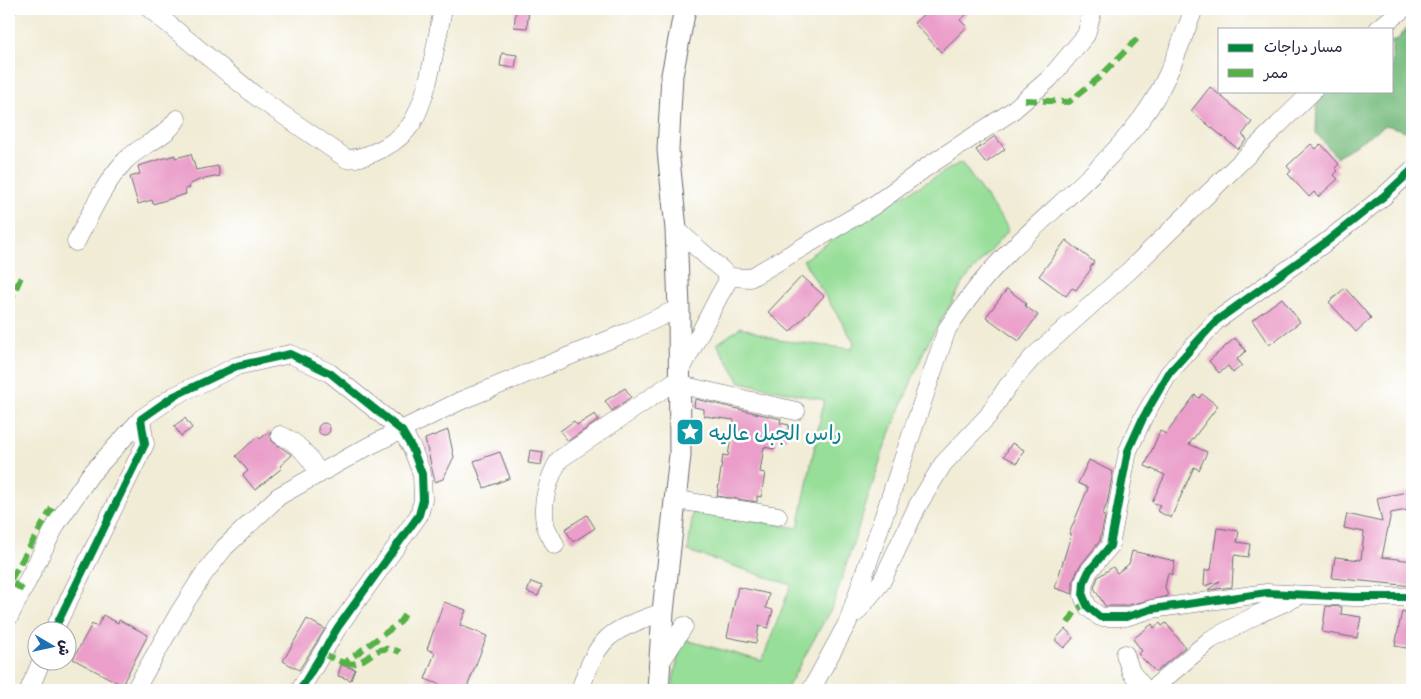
<svg xmlns="http://www.w3.org/2000/svg" width="1421" height="699" font-family="Itim,'Playpen Sans Arabic',sans-serif">
  <style>
    .green { fill: #97de98; stroke: #5c806a }
    .forest { fill: #79bd80; stroke: #4e705e }
    .building { fill: #ea9ec9 }
    .lines { fill: none; stroke-linecap: round; stroke-linejoin: round }
    .minor-casing { stroke: #6a6971; stroke-width: 19 }
    .tertiary-casing { stroke: #6a6971; stroke-width: 23 }
    .minor { stroke: #fff; stroke-width: 18 }
    .tertiary { stroke: #fff; stroke-width: 21 }
    .quiet { stroke: #55b146; stroke-width: 6; stroke-dasharray: 12 6; stroke-linecap: butt }
    .cycleway-casing { stroke: #fff; stroke-width: 11 }
    .cycleway { stroke: #00873e; stroke-width: 8 }
    .labels { text-anchor: middle; dominant-baseline: central; stroke-width: 5; stroke-linejoin: round; paint-order: stroke }
    .culture-label { font-size: 21px; fill: #0d838f; stroke: #fff; text-anchor: start }
  </style>
  <rect width="100%" height="100%" fill="#fff"/>
  <filter id="ink" filterUnits="userSpaceOnUse"><feTurbulence type="fractalNoise" baseFrequency=".02" numOctaves="2"/><feDisplacementMap in="SourceGraphic" scale="10" xChannelSelector="R" yChannelSelector="G"/><feConvolveMatrix kernelMatrix="1 2 1 2 8 2 1 2 1" color-interpolation-filters="sRGB"/></filter>
  <filter id="wash" filterUnits="userSpaceOnUse"><feTurbulence type="fractalNoise" baseFrequency=".0096" numOctaves="4" result="noise"/><feDisplacementMap in="SourceGraphic" scale="20" xChannelSelector="R" yChannelSelector="G"/><feGaussianBlur stdDeviation="1.12" result="paint"/><feColorMatrix in="noise" values="0 0 0 0 0 0 0 0 0 0 0 0 0 0 0 0 0 1.4 0 .05"/><feComposite in="paint" operator="in"/></filter>
  <g filter="url(#wash)">
    <rect width="100%" height="100%" fill="#f1ecd6"/>
    <polygon class="green" points="961,162 1009,229 965,280 926,346 885,446 833,605 786,690 674,690 673,680 682,639 762,661 791,585 688,551 693,510 798,528 824,400 740,382 717,344 741,327 778,340 852,349 854,342 803,260 858,222"/>
    <polygon class="forest" points="1412,21 1412,133 1386,125 1336,157 1316,133 1317,96 1322,91 1392,91 1392,41 1398,39"/>
    <g id="blocks">
      <g class="building">
        <polygon points="516,9 529,9 527,28 514,27"/>
        <polygon points="929,9 973,9 960,20 967,27 941,52 914,23"/>
        <polygon points="502,53 517,55 515,68 500,66"/>
        <polygon points="1210,87 1252,122 1242,135 1247,139 1238,149 1191,111"/>
        <polygon points="995,136 1005,149 986,163 976,150"/>
        <polygon points="1311,144 1316,149 1321,144 1339,164 1335,168 1338,171 1334,175 1338,179 1318,197 1314,192 1309,197 1288,174 1291,171 1287,166"/>
        <polygon points="191,154 196,170 218,166 220,176 199,180 189,185 190,188 185,189 186,194 153,204 152,200 138,204 130,177 140,174 138,166 175,155 175,158"/>
        <polygon points="1066,240 1094,262 1090,268 1091,269 1076,290 1072,288 1066,296 1039,276"/>
        <polygon points="802,276 824,296 790,332 768,312"/>
        <polygon points="1345,288 1371,318 1356,332 1329,302"/>
        <polygon points="1007,289 1026,303 1025,306 1038,315 1019,341 986,317"/>
        <polygon points="1282,298 1300,322 1269,345 1252,320"/>
        <polygon points="1235,338 1246,351 1237,359 1242,365 1233,373 1228,366 1219,373 1209,361"/>
        <polygon points="625,388 631,397 612,411 605,401"/>
        <polygon points="1202,394 1218,406 1189,444 1207,452 1199,470 1194,467 1171,518 1157,511 1160,505 1152,502 1165,475 1145,466 1160,431 1166,434 1195,395 1199,398"/>
        <polygon points="695,399 781,419 780,423 789,425 786,439 777,437 774,449 764,447 760,472 765,473 761,497 757,496 757,502 717,496 723,455 728,456 734,420 704,416 704,409 694,407"/>
        <polygon points="595,414 599,420 568,441 560,431 574,421 577,425"/>
        <polygon points="185,418 192,428 181,436 174,426"/>
        <circle cx="324" cy="429" r="6"/>
        <polygon points="448,430 454,457 443,479 435,482 425,439"/>
        <polygon points="270,431 272,441 292,455 280,466 282,468 255,490 243,475 248,471 236,456 258,436 260,439"/>
        <polygon points="1012,443 1024,450 1017,463 1004,456"/>
        <polygon points="530,450 543,452 541,465 528,463"/>
        <polygon points="500,452 510,478 484,488 474,461"/>
        <polygon points="1089,460 1113,472 1107,504 1102,515 1105,516 1100,541 1079,567 1073,581 1073,594 1055,588 1071,535 1069,534 1088,488 1078,483"/>
        <polygon points="1412,491 1412,509 1391,513 1382,557 1412,561 1412,586 1332,578 1335,557 1361,560 1364,532 1344,528 1347,514 1382,522 1377,498"/>
        <polygon points="587,515 595,528 573,542 565,529"/>
        <polygon points="1217,528 1239,531 1237,542 1250,544 1248,557 1234,555 1232,587 1208,590 1220,581 1204,586 1205,570 1211,570"/>
        <polygon points="1132,551 1175,561 1172,575 1168,573 1165,587 1168,596 1124,606 1105,606 1094,588 1098,577 1113,567 1117,573 1129,564"/>
        <polygon points="531,582 542,586 538,596 527,592"/>
        <polygon points="738,587 769,594 766,608 773,610 768,628 759,626 756,643 727,637"/>
        <polygon points="444,602 466,610 460,625 487,636 466,690 455,690 425,679 435,653 427,649"/>
        <polygon points="1326,606 1342,607 1341,614 1361,617 1357,638 1322,632"/>
        <polygon points="1402,611 1412,614 1412,649 1395,646"/>
        <polygon points="103,615 118,623 119,620 148,635 122,685 73,659 92,624 97,627"/>
        <polygon points="307,619 325,629 299,670 283,661"/>
        <polygon points="1160,623 1162,626 1166,623 1185,647 1156,672 1138,654 1142,651 1133,639 1152,624 1154,628"/>
        <polygon points="1065,629 1074,637 1064,648 1055,640"/>
        <polygon points="341,665 355,669 351,680 338,676"/>
      </g>
    </g>
  </g>
  <g filter="url(#ink)">
    <use href="#blocks" fill-opacity="0" stroke="#6a6971" stroke-width="1"/>
    <g class="lines">
      <defs>
        <g id="minor">
          <path d="M150 9 257 97 347 159C370 158 399 143 412 123 429 95 436 41 443 9"/>
          <polyline points="1378,29 1403,9"/>
          <polyline points="1412,170 1384,196 1326,242 1216,321 1169,373 1143,418 1128,451 1110,546 1089,571 1084,582 1083,596 1088,607 1100,617 1126,617 1152,609 1267,593 1354,597 1412,597"/>
          <polyline points="676,229 730,277 750,278 873,206 928,166 1011,112 1049,79 1086,35 1093,9"/>
          <path d="M76 242C90 215 103 185 124 162 139 145 164 140 177 119"/>
          <polyline points="681,370 719,296 730,277"/>
          <polyline points="681,385 796,411"/>
          <path d="M280 435C298 442 310 457 319 474"/>
          <polyline points="677,500 778,516"/>
          <path d="M555 545C552 538 546 530 545 523 541 502 549 476 560 459L681 377"/>
          <polyline points="856,613 882,581 918,505 943,464 988,416 1007,387 1033,357 1130,270 1313,91"/>
          <polyline points="9,617 57,523 90,475 141,419"/>
          <polyline points="53,632 145,444 141,419 174,396 237,366 290,354 330,373 402,431 412,448 422,474 423,500 419,515 338,627 300,690"/>
          <polyline points="1125,654 1131,672 1146,690"/>
          <polyline points="658,666 684,626"/>
          <polyline points="29,690 41,662"/>
          <polyline points="135,690 180,611 203,575 225,547 279,496 367,447 460,401 630,331 679,308"/>
          <path d="M580 690C599 635 609 631 663 612"/>
          <path d="M811 690 848 622 947 329C965 302 984 277 1006 255 1052 209 1103 170 1142 118 1167 85 1179 47 1194 9"/>
          <polyline points="1154,690 1157,685 1210,640 1258,614 1297,597"/>
        </g>
        <polyline id="tertiary" points="658,690 663,612 680,455 679,308 676,229 668,150 672,75 685,9"/>
      </defs>
      <use href="#minor" class="minor-casing"/>
      <use href="#tertiary" class="tertiary-casing"/>
      <use href="#minor" class="minor"/>
      <use href="#tertiary" class="tertiary"/>
      <g class="quiet">
        <polyline points="9,18 15,9"/>
        <polyline points="1025,100 1069,102 1101,76 1137,39"/>
        <polyline points="9,305 23,272"/>
        <polyline points="23,590 10,581 52,508"/>
        <polyline points="1068,623 1075,612 1086,602"/>
        <polyline points="322,654 344,663 399,623 407,611"/>
        <path d="M344 663C347 663 353 664 356 663 373 658 376 642 400 652"/>
      </g>
      <defs>
        <g id="cycleway">
          <polyline points="1412,170 1384,196 1326,242 1216,321 1169,373 1143,418 1128,451 1110,546 1089,571 1084,582 1083,596 1088,607 1100,617 1126,617 1152,609 1267,593 1354,597 1412,597"/>
          <polyline points="53,632 145,444 141,419 174,396 237,366 290,354 330,373 402,431 412,448 422,474 423,500 419,515 338,627 300,690"/>
        </g>
      </defs>
      <use href="#cycleway" class="cycleway-casing"/>
      <use href="#cycleway" class="cycleway"/>
    </g>
  </g>
  <defs>
    <symbol id="sight-square" viewBox="-11 -11 22 22"><rect x="-9" y="-9" width="18" height="18" rx="4" fill="#0f9aa8" stroke="#fff"/><path d="M0-6L1.8-2.2L6-1.7L2.9 1.2L3.7 5.4L0 3.3L-3.7 5.4L-2.9 1.2L-6-1.7L-1.8-2.2Z" fill="#fff"/></symbol>
  </defs>
  <g fill-rule="evenodd">
    <use href="#sight-square" x="674" y="416" width="32" height="32"/>
  </g>
  <g class="labels">
    <g class="culture-label">
      <text x="709" y="432">راس الجبل عاليه</text>
    </g>
  </g>
  <rect width="1421" height="699" fill="none" stroke="#fff" stroke-width="30"/>
  <rect x="1218" y="28" width="175" height="65" fill="#ffffff" stroke="#a7a7b1"/>
  <rect x="1228" y="44" width="25" height="8" fill="#00873e" stroke="#a7a7b1"/>
  <text x="1264" y="52" font-size="15" fill="#22223b">مسار دراجات</text>
  <rect x="1228" y="69" width="25" height="8" fill="#55b146" stroke="#a7a7b1"/>
  <text x="1264" y="78" font-size="15" fill="#22223b">ممر</text>
  <g transform="translate(52 646) rotate(99)"><circle r="24" fill="#ffffff" stroke="#a7a7b1"/>
  <path d="M0-4L9 19L0 12L-9 19Z" fill="#1f6fb2"/>
  <text y="-8" font-size="14" font-weight="bold" text-anchor="middle" fill="#22223b">ش</text>
  </g>
</svg>
